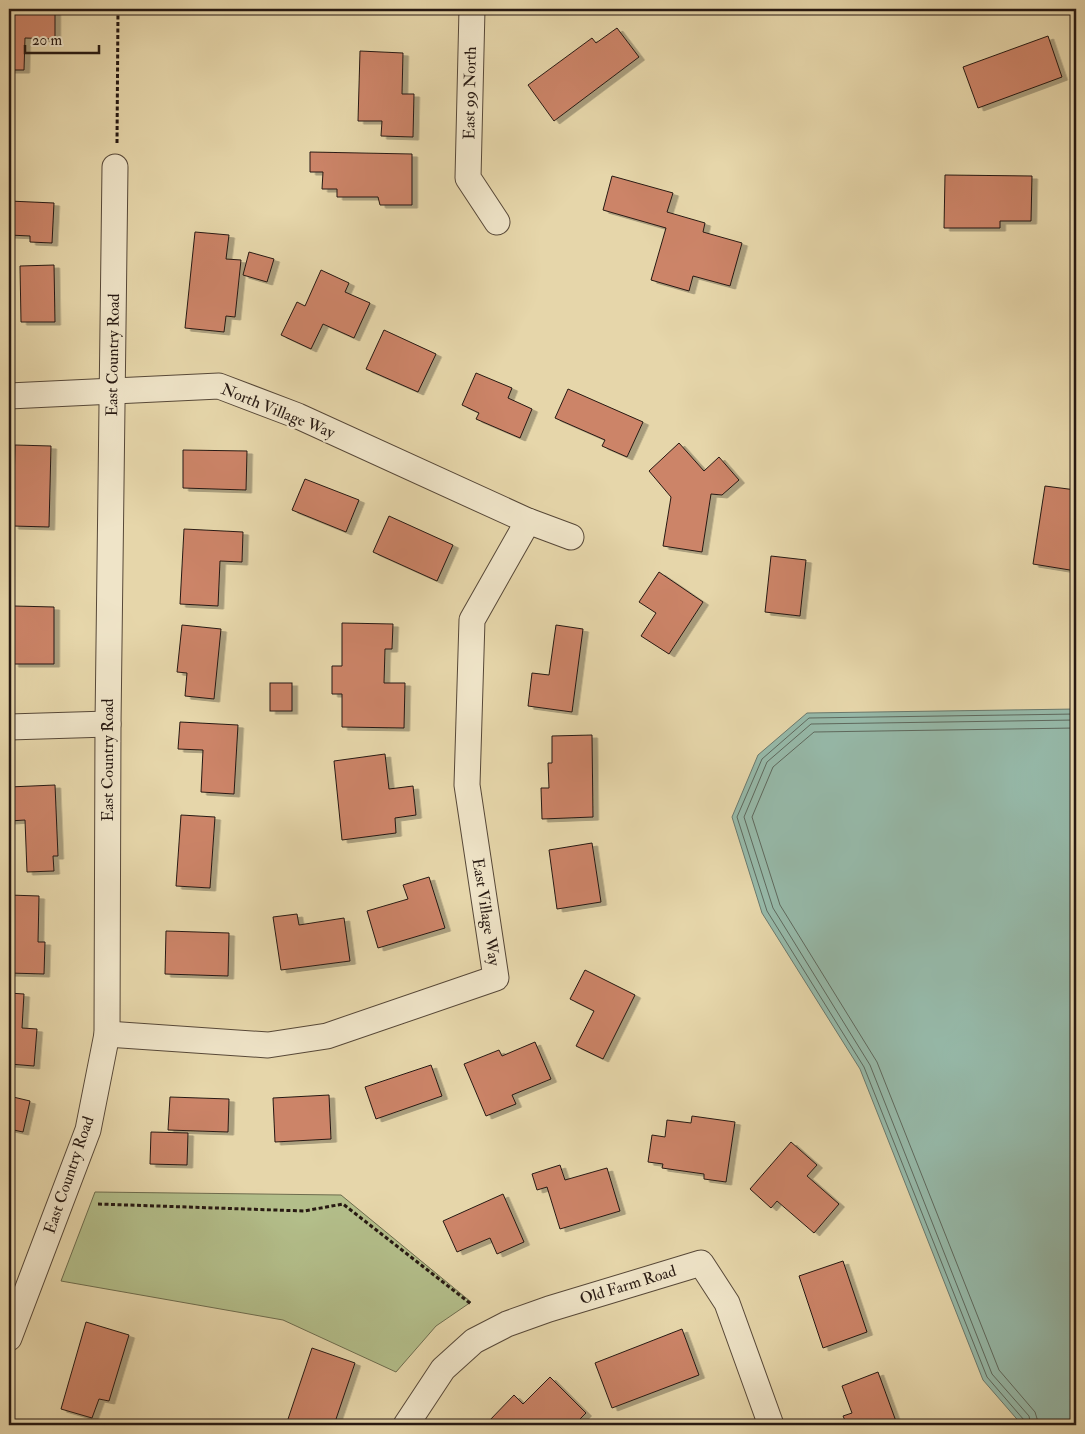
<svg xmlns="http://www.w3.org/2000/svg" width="1085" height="1434" font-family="'IM FELL Double Pica',serif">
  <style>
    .green { fill: #b3be8a; stroke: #6d6c4e }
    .water { fill: #96b9a9; stroke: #6a796d }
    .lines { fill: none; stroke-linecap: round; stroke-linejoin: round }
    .shore { stroke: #5e695e; stroke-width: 1 }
    .building { fill: #cc8468; stroke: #271912; filter: url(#shadow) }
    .street-casing { stroke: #574838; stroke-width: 27 }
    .path { stroke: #271912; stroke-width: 3; stroke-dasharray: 4 2.5; stroke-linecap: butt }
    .street { stroke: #efe4c8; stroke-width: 25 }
    .labels { text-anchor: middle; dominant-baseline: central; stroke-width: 4.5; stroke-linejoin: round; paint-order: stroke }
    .street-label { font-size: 16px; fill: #271912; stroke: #efe4c8 }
  </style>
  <defs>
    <filter id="shadow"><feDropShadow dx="5.5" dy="3" stdDeviation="0" flood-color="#0004"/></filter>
  </defs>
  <rect width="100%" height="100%" fill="#e6d6aa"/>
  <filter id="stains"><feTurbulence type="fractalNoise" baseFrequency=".004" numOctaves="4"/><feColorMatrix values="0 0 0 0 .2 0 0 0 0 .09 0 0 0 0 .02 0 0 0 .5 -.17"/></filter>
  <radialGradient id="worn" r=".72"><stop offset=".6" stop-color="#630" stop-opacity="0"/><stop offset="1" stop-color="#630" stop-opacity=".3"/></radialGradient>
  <polygon class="green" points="95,1192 341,1195 471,1302 436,1326 396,1372 283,1320 61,1281"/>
  <polygon class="water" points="1076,709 1076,1425 1022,1425 983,1380 860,1069 762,913 732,817 758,755 807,713"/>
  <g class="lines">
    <g class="shore">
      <polyline points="1025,1425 1024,1420 987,1377 864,1067 767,911 737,817 762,759 809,718 1076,714"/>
      <polyline points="1031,1425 1029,1416 992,1374 870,1065 773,908 744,817 767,762 811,724 1076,720"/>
      <polyline points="1039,1425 1035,1412 999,1370 877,1062 780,905 752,817 773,767 814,732 1076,728"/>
    </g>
  </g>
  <g class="building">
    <polygon points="9,9 55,9 55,39 25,38 24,70 9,70"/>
    <polygon points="617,28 639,57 554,121 528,85 592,38 596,43"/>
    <polygon points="1048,36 1062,77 978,108 963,67"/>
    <polygon points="360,51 403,53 402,94 414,94 413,137 381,136 382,121 358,121"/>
    <polygon points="310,152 412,154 412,205 380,205 378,197 337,197 337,189 322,189 323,172 310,172"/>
    <polygon points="945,175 1032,176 1031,221 1000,221 1000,228 944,228"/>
    <polygon points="612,176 673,193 667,212 705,223 703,232 742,243 730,286 693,276 689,291 651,280 666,228 603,210"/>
    <polygon points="9,201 54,203 52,243 30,242 30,236 9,235"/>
    <polygon points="195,232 229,235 226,259 241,260 235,317 226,316 224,332 185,328"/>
    <polygon points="249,252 274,259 267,282 243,275"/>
    <polygon points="54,265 55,322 21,322 20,266"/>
    <polygon points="321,270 349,283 345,292 370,303 354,338 323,324 311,349 281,335 297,302 305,306"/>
    <polygon points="384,330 436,354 418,392 366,369"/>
    <polygon points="476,373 512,388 508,398 532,409 520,438 476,419 479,413 462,405"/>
    <polygon points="568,389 643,422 627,457 602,446 605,440 555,418"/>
    <polygon points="679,443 704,471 719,457 739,480 722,495 711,494 702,552 663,546 671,497 649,471"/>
    <polygon points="15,445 51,446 49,527 13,526"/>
    <polygon points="183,450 247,451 246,490 183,488"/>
    <polygon points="305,479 359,500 346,532 292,510"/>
    <polygon points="1045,486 1076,490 1076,571 1033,564"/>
    <polygon points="389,516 453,545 437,581 373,552"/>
    <polygon points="184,529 243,532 242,562 220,561 218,606 180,604"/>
    <polygon points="771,556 806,560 800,616 765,612"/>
    <polygon points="659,572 703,602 669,654 641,636 656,613 639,602"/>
    <polygon points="14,606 54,607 54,664 13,664"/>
    <polygon points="342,623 393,624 392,649 385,649 384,683 405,683 404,728 342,727 342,694 332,694 332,666 342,666"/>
    <polygon points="182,625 221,629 214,699 185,696 187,673 177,672"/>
    <polygon points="556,625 583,629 572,712 528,706 532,673 549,675"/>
    <rect x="270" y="683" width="22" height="28"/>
    <polygon points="180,722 238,725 234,794 201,792 203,750 178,749"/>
    <polygon points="592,735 593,817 542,819 541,788 549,788 548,763 552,763 552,736"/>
    <polygon points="385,754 389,789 413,786 416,815 395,818 396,833 342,840 334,761"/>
    <polygon points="55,785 58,856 53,856 54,871 27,872 25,820 9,821 9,787"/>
    <polygon points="181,815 215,817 210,888 176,886"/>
    <polygon points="592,843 601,902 557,909 549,850"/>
    <polygon points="429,877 445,928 378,948 367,911 408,899 403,885"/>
    <polygon points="9,895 39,896 38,942 45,942 44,974 9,973"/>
    <polygon points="297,914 299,925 344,918 350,961 281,970 273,917"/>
    <polygon points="166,931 229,933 228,976 165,974"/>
    <polygon points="585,970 635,995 603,1059 576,1046 594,1011 570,999"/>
    <polygon points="9,993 24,994 22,1028 37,1029 34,1066 9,1064"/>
    <polygon points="535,1042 551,1079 512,1095 516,1104 486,1116 464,1064 499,1050 502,1056"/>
    <polygon points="431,1065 442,1096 376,1119 365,1087"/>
    <polygon points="329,1095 331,1139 275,1142 273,1098"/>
    <polygon points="9,1096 30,1101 23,1132 9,1129"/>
    <polygon points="170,1097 229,1099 228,1132 168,1130"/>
    <polygon points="692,1116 735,1122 726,1182 704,1179 704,1174 662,1168 663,1164 648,1162 652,1135 665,1137 667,1120 691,1123"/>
    <polygon points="151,1132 188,1133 187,1165 150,1164"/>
    <polygon points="791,1142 817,1165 807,1176 839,1204 814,1233 777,1201 771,1208 750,1189"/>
    <polygon points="560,1165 565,1180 607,1168 620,1211 560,1229 547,1187 537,1190 532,1174"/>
    <polygon points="503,1194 524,1242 497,1254 490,1238 457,1252 443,1221"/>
    <polygon points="843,1261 867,1332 823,1348 799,1276"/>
    <polygon points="86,1322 129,1335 109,1401 99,1399 92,1418 61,1409"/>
    <polygon points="682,1329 699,1375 612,1408 595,1363"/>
    <polygon points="312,1348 355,1363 334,1425 286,1425"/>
    <polygon points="878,1372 897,1424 847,1425 843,1416 852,1413 842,1386"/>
    <polygon points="550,1377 586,1413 574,1425 493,1425 489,1421 514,1395 523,1404"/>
    <polygon points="691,1420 693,1425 676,1425"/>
  </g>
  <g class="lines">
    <defs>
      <g id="street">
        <polyline points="472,9 468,178 497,222"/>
        <polyline points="9,396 219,386 298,416 528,521 571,537"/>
        <polyline points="9,727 108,724"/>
        <polyline points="107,1034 268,1045 327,1036 496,978 467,785 472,620 528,521"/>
        <polyline points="9,1338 88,1130 107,1034 108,724 115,167"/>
        <polyline points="406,1425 443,1369 474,1341 507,1324 549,1309 701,1263 727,1303 771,1425"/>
      </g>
    </defs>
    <use href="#street" class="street-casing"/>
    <g class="path">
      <polyline points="117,143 118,9"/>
      <polyline points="98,1204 304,1211 343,1204 471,1304"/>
    </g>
    <use href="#street" class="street"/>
  </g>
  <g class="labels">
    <g class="street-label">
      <text transform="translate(470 93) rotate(-89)">East 99 North</text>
      <text transform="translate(113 355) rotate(-89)">East Country Road</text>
      <text transform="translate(278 411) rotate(22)">North Village Way</text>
      <text transform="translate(108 760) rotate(-90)">East Country Road</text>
      <text transform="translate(486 912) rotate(81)">East Village Way</text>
      <text transform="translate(69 1175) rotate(-71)">East Country Road</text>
      <text transform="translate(628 1285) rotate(-17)">Old Farm Road</text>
    </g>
  </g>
  <rect width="1085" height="1434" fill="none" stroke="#e6d6aa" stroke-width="30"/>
  <rect x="10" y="10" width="1065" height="1414" fill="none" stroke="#271912" stroke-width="2.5"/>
  <rect x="15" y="15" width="1055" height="1404" fill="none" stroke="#271912"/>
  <path d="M25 45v8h74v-8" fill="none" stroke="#271912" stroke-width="2.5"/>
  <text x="32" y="45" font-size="15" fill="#271912" stroke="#efe4c8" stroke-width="4" paint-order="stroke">20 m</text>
  <rect width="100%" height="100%" filter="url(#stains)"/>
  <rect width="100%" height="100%" fill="url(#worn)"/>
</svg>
